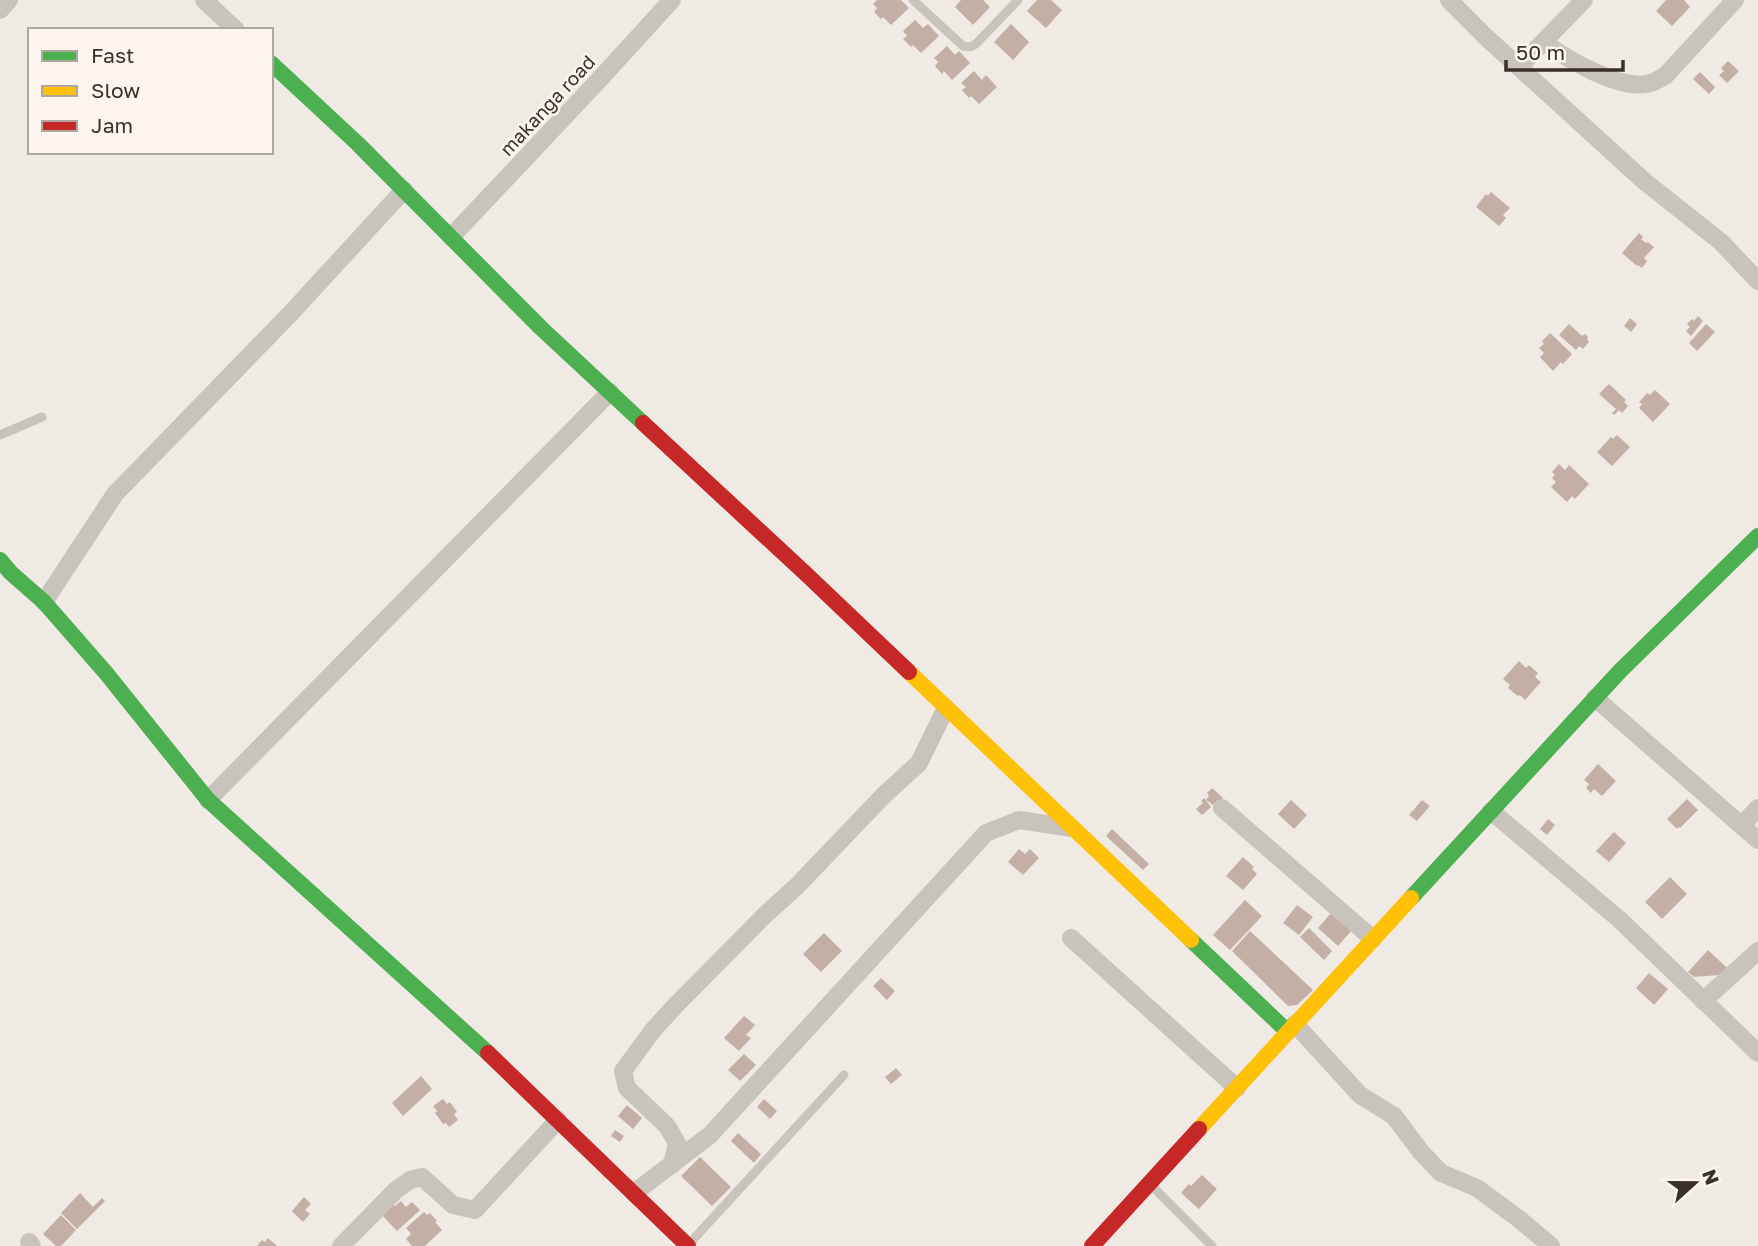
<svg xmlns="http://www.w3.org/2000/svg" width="1758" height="1246" font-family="'Golos Text',sans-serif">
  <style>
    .building { fill: #c3afa6 }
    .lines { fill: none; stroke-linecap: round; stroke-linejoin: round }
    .lane { stroke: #c9c3be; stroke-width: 9 }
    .street { stroke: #c9c3be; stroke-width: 18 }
    .fast { stroke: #4caf50; stroke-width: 16 }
    .slow { stroke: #ffc107; stroke-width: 16 }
    .jam { stroke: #c62828; stroke-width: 16 }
    .labels { text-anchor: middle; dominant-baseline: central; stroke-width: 5; stroke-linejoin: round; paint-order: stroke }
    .street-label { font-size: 19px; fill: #3a302b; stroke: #fbf5ed }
  </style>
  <rect width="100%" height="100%" fill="#f0eae4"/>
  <g class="building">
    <polygon points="877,0 901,0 909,8 891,25 883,17 881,19 874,12 877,8 873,4"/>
    <polygon points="961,0 983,0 990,7 973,25 955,7"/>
    <polygon points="1037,0 1051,0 1062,10 1046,28 1027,11"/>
    <polygon points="1666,0 1684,0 1690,7 1672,26 1656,11"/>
    <polygon points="915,20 923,28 928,24 939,36 921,53 913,45 911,47 903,39 907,36 903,31"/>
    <polygon points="1011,24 1029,42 1013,60 994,42"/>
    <polygon points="947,46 955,55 959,51 970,63 952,80 944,71 942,74 935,66 938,62 934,58"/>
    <polygon points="1728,61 1739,71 1727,83 1719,75 1724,71 1721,68"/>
    <polygon points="974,71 982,80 986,75 997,87 979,104 971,96 969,98 962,90 966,87 961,83"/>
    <polygon points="1700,72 1715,87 1709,94 1693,79"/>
    <polygon points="1491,192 1510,208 1503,215 1506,218 1499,226 1476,207 1486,194 1488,196"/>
    <polygon points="1639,233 1643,237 1641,239 1646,243 1648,242 1654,247 1644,258 1647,261 1642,268 1638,265 1637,266 1622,253"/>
    <polygon points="1698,316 1703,321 1691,336 1686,331 1690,327 1687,324 1692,319 1694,321"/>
    <polygon points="1630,318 1637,324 1631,332 1624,326"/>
    <polygon points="1569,324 1582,336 1585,334 1588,337 1587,339 1589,342 1583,349 1579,346 1576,350 1559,335"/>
    <polygon points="1706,324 1715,332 1697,351 1689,343"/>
    <polygon points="1550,333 1572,354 1563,364 1561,362 1553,371 1540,357 1544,353 1539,348 1544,344 1542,341"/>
    <polygon points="1609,384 1626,400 1624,402 1628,406 1622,413 1619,410 1614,415 1612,413 1616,409 1599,394"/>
    <polygon points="1655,390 1670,404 1653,422 1639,408 1642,404 1639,402 1647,393 1650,395"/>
    <polygon points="1617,435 1630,447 1612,466 1597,452 1611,437 1613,439"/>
    <polygon points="1559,464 1565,470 1569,465 1589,484 1575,499 1572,496 1567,502 1551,487 1556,482 1552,478 1555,475 1552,472"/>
    <polygon points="1519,661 1526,668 1529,665 1538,673 1535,677 1541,682 1525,700 1520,695 1518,696 1508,688 1510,685 1503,679"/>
    <polygon points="1598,764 1616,781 1602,796 1594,789 1591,793 1586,788 1589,784 1584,780"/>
    <polygon points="1212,788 1223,798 1217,804 1216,802 1213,805 1206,800 1209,796 1207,793"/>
    <polygon points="1204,798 1211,807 1202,815 1196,809 1203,803 1201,801"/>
    <polygon points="1687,799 1698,810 1680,828 1678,827 1677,829 1667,819"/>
    <polygon points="1291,800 1307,815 1294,829 1278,814"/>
    <polygon points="1422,800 1430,806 1417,821 1409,815"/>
    <polygon points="1548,819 1555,825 1547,835 1540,829"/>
    <polygon points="1112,829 1149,864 1143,870 1106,836"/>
    <polygon points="1614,832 1626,843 1609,862 1596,851"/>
    <polygon points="1019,849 1025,854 1030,849 1039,858 1023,875 1008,862"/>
    <polygon points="1243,857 1254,867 1252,869 1257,874 1243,890 1226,876"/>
    <polygon points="1670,877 1687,894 1662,919 1645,902"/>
    <polygon points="1245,900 1262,916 1230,950 1213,935"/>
    <polygon points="1297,905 1313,917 1299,935 1283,923"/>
    <polygon points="1332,912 1352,930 1338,946 1318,928"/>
    <polygon points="1309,928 1332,951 1324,960 1300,937"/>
    <polygon points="1250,931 1313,990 1297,1005 1288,1006 1232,951"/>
    <polygon points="824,933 842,951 821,972 803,954"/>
    <polygon points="1708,950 1727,968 1719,975 1694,977 1688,972"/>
    <polygon points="1649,973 1668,989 1654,1005 1636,988"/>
    <polygon points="881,978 895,991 887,1000 873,986"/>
    <polygon points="744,1016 755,1025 746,1035 751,1038 739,1051 724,1038"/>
    <polygon points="744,1054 756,1065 740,1081 728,1070"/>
    <polygon points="896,1068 902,1075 891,1084 885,1077"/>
    <polygon points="421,1076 432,1089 403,1116 392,1103"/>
    <polygon points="443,1099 447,1104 450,1102 457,1112 454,1114 458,1120 449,1127 446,1123 443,1124 435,1113 437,1111 433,1106"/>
    <polygon points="764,1099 777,1111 770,1119 757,1107"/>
    <polygon points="627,1105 642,1118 633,1129 618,1116"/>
    <polygon points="615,1130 624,1136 620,1142 611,1136"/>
    <polygon points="738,1133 761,1154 754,1163 731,1141"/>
    <polygon points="700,1157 731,1187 712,1206 681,1176"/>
    <polygon points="1202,1175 1217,1189 1199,1209 1181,1193 1189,1184 1191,1186"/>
    <polygon points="80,1193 93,1207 102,1198 105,1201 77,1229 61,1213"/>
    <polygon points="304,1197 311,1204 305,1210 310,1214 303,1222 292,1211"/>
    <polygon points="401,1201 406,1207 412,1202 420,1210 397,1231 381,1214 392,1203 395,1206"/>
    <polygon points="424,1212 427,1215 430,1213 437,1221 435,1222 442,1230 425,1246 412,1246 406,1239 411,1234 406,1228"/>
    <polygon points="61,1215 76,1230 61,1246 56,1246 43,1234"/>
    <polygon points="268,1238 277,1246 257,1246 262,1240 265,1242"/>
  </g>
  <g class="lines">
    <g class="lane">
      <polyline points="913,0 963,46 970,47 976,44 1018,0"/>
      <polyline points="0,435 42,417"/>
      <polyline points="1151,1185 1212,1246"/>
      <polyline points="689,1244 844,1075"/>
    </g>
    <g class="street">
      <polyline points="204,0 236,30"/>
      <polyline points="1449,0 1487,38 1644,181 1721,242 1758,281"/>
      <polyline points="0,10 9,0"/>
      <path d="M1544 42C1566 59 1618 89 1646 84 1653 83 1660 79 1666 75L1735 0"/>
      <polyline points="1519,67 1584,0"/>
      <polyline points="451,237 598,81 672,0"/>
      <polyline points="44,602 115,494 291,313 404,190"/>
      <polyline points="1595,698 1758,840"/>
      <polyline points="208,800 610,392"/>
      <polyline points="1222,808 1373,939"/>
      <polyline points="1491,811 1620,920 1758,1053"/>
      <polyline points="1742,825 1758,808"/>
      <polyline points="1071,938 1237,1088"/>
      <polyline points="1703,1001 1758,951"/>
      <polyline points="1295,1024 1360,1095 1394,1116 1421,1152 1441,1173 1477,1188 1519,1219 1551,1246"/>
      <polyline points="672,1165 677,1143 667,1126 627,1088 623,1071 653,1030 676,1005 767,913 797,886 884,795 919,763 946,708"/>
      <polyline points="634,1193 710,1135 986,833 1019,820 1072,828"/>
      <polyline points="29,1242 32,1246"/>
      <polyline points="341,1246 396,1190 410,1180 422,1177 453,1205 475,1210 558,1120"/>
    </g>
    <g class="fast">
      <polyline points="271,63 358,144 541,328 643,423"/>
      <polyline points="0,560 11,573 44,602 106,673 208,800 488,1053"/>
      <polyline points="1411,898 1620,671 1758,536"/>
      <polyline points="1191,940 1288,1032"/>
    </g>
    <g class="slow">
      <polyline points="909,672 1191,940"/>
      <polyline points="1199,1129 1411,898"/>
    </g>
    <g class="jam">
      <polyline points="643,423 805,573 909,672"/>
      <polyline points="488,1053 688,1246"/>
      <polyline points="1092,1246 1199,1129"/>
    </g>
  </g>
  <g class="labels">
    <g class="street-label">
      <text transform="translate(547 105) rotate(-47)">makanga road</text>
    </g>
  </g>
  <rect x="28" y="28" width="245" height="126" fill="#fbf5ed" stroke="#aea69f" stroke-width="2"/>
  <rect x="42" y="51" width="35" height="10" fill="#4caf50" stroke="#aea69f" stroke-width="2"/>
  <text x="91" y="63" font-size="21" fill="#3a302b">Fast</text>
  <rect x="42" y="86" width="35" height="10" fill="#ffc107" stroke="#aea69f" stroke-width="2"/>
  <text x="91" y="98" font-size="21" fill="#3a302b">Slow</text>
  <rect x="42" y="121" width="35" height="10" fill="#c62828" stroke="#aea69f" stroke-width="2"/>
  <text x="91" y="133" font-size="21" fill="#3a302b">Jam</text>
  <g transform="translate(1695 1183) rotate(69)" stroke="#fbf5ed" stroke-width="5" paint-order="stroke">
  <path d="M0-5L12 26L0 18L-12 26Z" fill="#3a302b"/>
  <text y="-10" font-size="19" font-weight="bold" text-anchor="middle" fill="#3a302b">N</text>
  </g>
  <path d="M1506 60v10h117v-10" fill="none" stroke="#3a302b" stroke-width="3.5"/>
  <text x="1516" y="60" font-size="21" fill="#3a302b" stroke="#fbf5ed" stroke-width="5" paint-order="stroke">50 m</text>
</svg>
